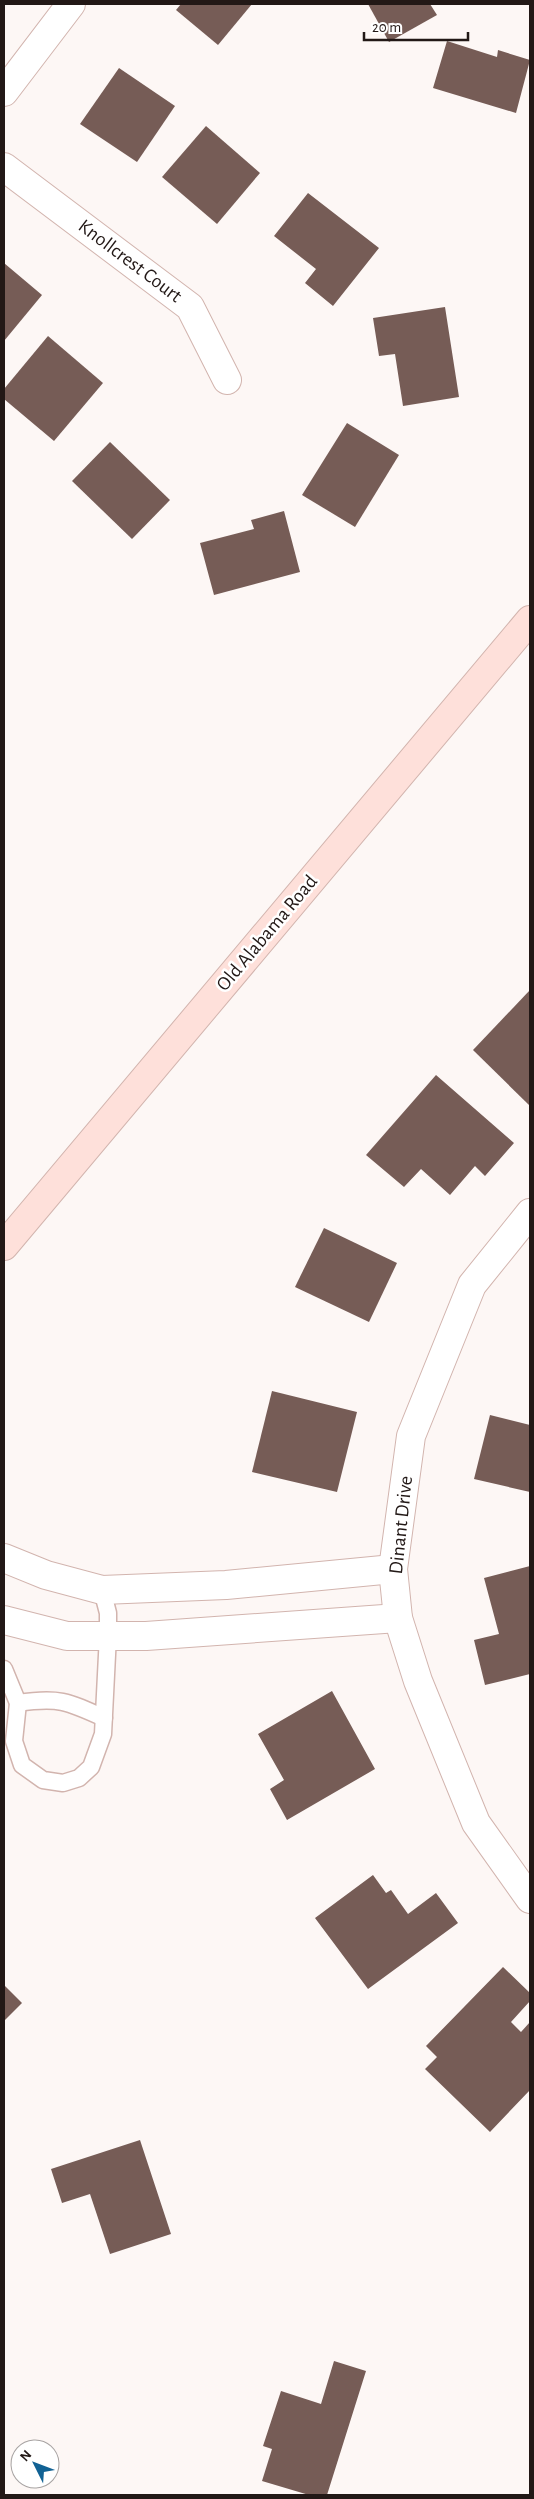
<svg xmlns="http://www.w3.org/2000/svg" width="534" height="2499" font-family="'Alegreya Sans',sans-serif">
  <style>
    .building { fill: #765c56 }
    .lines { fill: none; stroke-linecap: round; stroke-linejoin: round }
    .service-casing { stroke: #d2b4ae; stroke-width: 19 }
    .minor-casing { stroke: #d2b4ae; stroke-width: 30 }
    .secondary-casing { stroke: #d2b4ae; stroke-width: 30 }
    .service { stroke: #fff; stroke-width: 16 }
    .minor { stroke: #fff; stroke-width: 28 }
    .secondary { stroke: #fee0da; stroke-width: 28 }
    .labels { text-anchor: middle; dominant-baseline: central; stroke-width: 5; stroke-linejoin: round; paint-order: stroke }
    .street-label { font-size: 20px; fill: #221816; stroke: #fff }
  </style>
  <rect width="100%" height="100%" fill="#fdf7f5"/>
  <g class="building">
    <polygon points="181,4 252,4 218,45 176,10"/>
    <polygon points="368,4 430,4 437,15 389,42"/>
    <polygon points="447,41 497,57 498,50 530,60 516,113 433,88"/>
    <polygon points="119,68 175,106 137,162 80,124"/>
    <polygon points="206,126 260,173 217,224 162,177"/>
    <polygon points="308,193 379,248 333,306 305,283 316,269 274,236"/>
    <polygon points="4,263 42,295 4,341"/>
    <polygon points="445,307 459,397 403,406 395,354 379,356 373,318"/>
    <polygon points="48,336 103,383 54,441 4,399 4,389"/>
    <polygon points="347,423 399,455 355,527 302,495"/>
    <polygon points="110,442 170,500 132,539 72,481"/>
    <polygon points="284,511 300,572 214,595 200,543 254,529 251,520"/>
    <polygon points="530,990 530,1106 473,1050"/>
    <polygon points="436,1075 514,1143 485,1176 475,1166 450,1195 421,1169 404,1187 366,1155"/>
    <polygon points="324,1228 397,1263 369,1322 295,1287"/>
    <polygon points="272,1391 357,1412 337,1492 252,1472"/>
    <polygon points="490,1415 530,1425 530,1492 474,1479"/>
    <polygon points="530,1566 530,1674 485,1685 474,1640 499,1634 484,1578"/>
    <polygon points="332,1691 375,1769 287,1820 270,1789 284,1780 258,1734"/>
    <polygon points="373,1875 386,1893 391,1890 408,1914 436,1893 458,1923 368,1989 315,1918"/>
    <polygon points="503,1967 530,1993 530,2001 511,2022 521,2032 530,2022 530,2090 490,2132 425,2069 437,2057 426,2046"/>
    <polygon points="4,1985 22,2003 4,2021"/>
    <polygon points="140,2140 171,2234 110,2254 90,2194 62,2203 51,2169"/>
    <polygon points="334,2361 366,2371 327,2495 309,2495 262,2481 272,2449 263,2446 281,2391 321,2404"/>
  </g>
  <g class="lines">
    <defs>
      <g id="service">
        <polyline points="4,1669 18,1703 14,1741 22,1765 43,1780 63,1783 79,1778 91,1767 103,1734 108,1635 108,1613 102,1590"/>
        <path d="M18 1703C58 1697 67 1701 104 1718"/>
      </g>
      <g id="minor">
        <polyline points="4,92 71,4"/>
        <polyline points="4,167 190,307 227,380"/>
        <polyline points="530,1213 472,1285 411,1436 393,1569 398,1618 418,1681 476,1823 530,1899"/>
        <polyline points="4,1558 46,1575 102,1590 226,1585 393,1569"/>
        <polyline points="4,1620 67,1636 146,1636 398,1618"/>
      </g>
      <polyline id="secondary" points="4,1246 530,620"/>
    </defs>
    <use href="#service" class="service-casing"/>
    <use href="#minor" class="minor-casing"/>
    <use href="#secondary" class="secondary-casing"/>
    <use href="#service" class="service"/>
    <use href="#minor" class="minor"/>
    <use href="#secondary" class="secondary"/>
  </g>
  <g class="labels">
    <g class="street-label">
      <text transform="translate(130 261) rotate(37)">Knollcrest Court</text>
      <text transform="translate(267 933) rotate(-50)">Old Alabama Road</text>
      <text transform="translate(401 1525) rotate(-84)">Dinant Drive</text>
    </g>
  </g>
  <rect width="534" height="2499" fill="none" stroke="#221816" stroke-width="10"/>
  <g transform="translate(35 2464) rotate(312)"><circle r="24" fill="#ffffff" stroke="#a7a3a2"/>
  <path d="M0-4L9 19L0 12L-9 19Z" fill="#116294"/>
  <text y="-8" font-size="14" font-weight="bold" text-anchor="middle" fill="#221816">N</text>
  </g>
  <path d="M364 32v8h104v-8" fill="none" stroke="#221816" stroke-width="2.5"/>
  <text x="372" y="32" font-size="15" fill="#221816" stroke="#ffffff" stroke-width="4" paint-order="stroke">20 m</text>
</svg>
